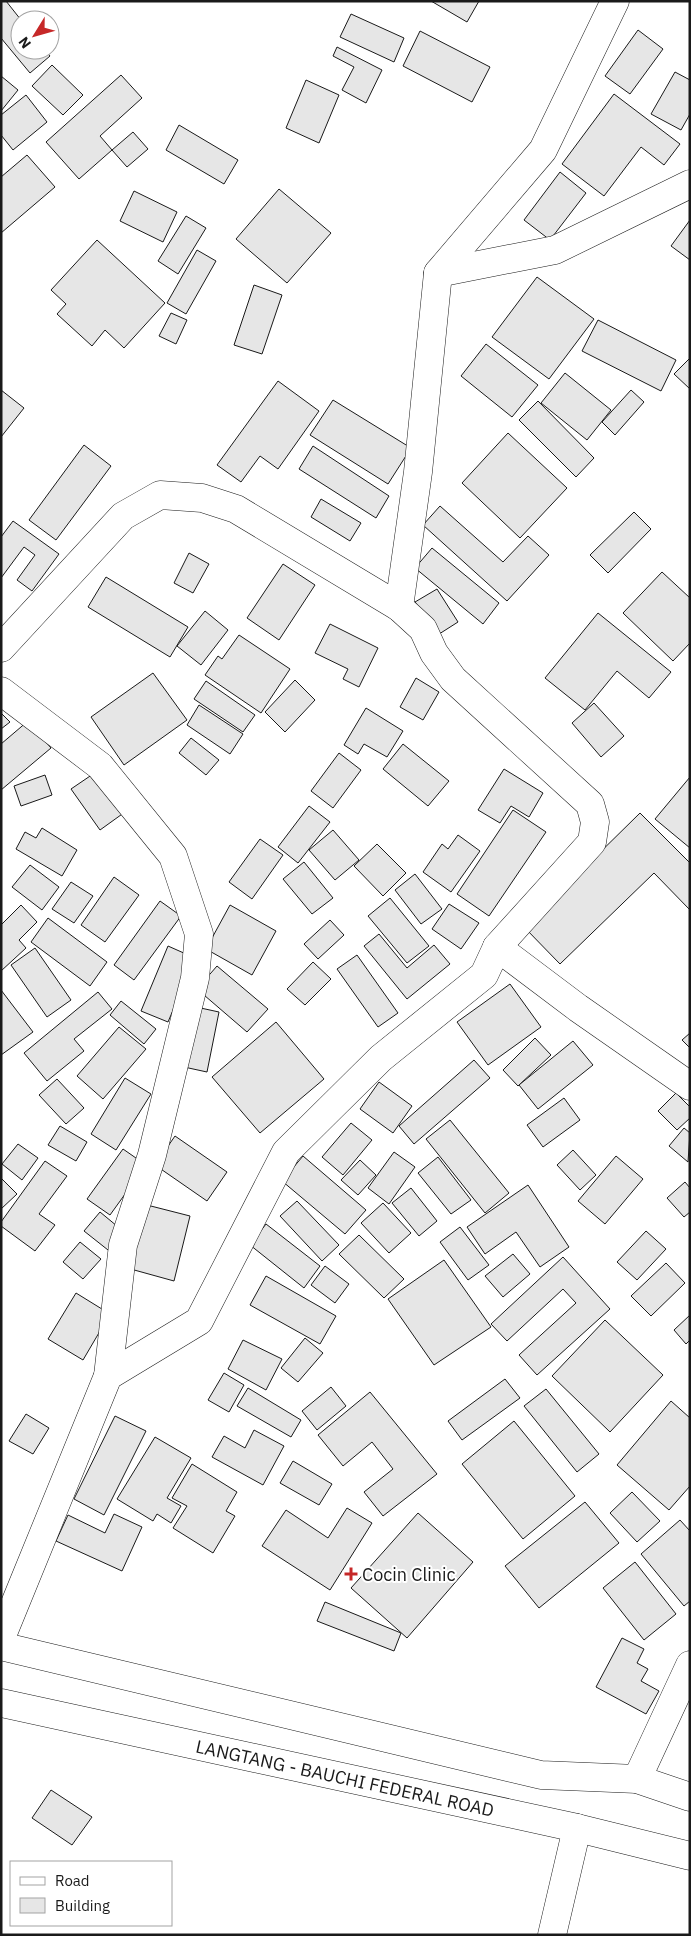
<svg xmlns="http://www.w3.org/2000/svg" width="691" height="1936" font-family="'IBM Plex Sans',sans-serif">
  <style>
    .building { fill: #e6e6e6; stroke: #1a1a1a }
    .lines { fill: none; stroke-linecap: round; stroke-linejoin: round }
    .street-casing { stroke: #1a1a1a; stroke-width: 29 }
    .primary-casing { stroke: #1a1a1a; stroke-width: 29 }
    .street { stroke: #fff; stroke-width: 28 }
    .primary { stroke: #fff; stroke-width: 28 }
    .poi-dot { fill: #c62828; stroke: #fff; stroke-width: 2 }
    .labels { text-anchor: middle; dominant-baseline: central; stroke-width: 4; stroke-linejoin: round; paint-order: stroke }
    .poi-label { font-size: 18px; fill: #1a1a1a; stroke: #fff; text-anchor: start }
    .street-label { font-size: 18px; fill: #1a1a1a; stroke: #fff }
  </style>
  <rect width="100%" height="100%" fill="#fff"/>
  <g class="building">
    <polygon points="1,1 6,1 21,20 20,50 45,50 50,56 30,73 1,38"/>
    <polygon points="431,1 479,1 467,22"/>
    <polygon points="351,14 404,38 394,62 340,37"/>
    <polygon points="638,30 663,49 630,94 605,76"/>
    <polygon points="420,31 490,67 472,102 403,66"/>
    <polygon points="337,47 382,70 366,103 342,90 354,67 333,56"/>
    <polygon points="52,65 83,95 63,115 32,86"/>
    <polygon points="675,72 690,80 690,114 681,130 651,114"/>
    <polygon points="121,75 142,98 100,136 112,150 79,179 46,142"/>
    <polygon points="1,76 18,90 1,111"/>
    <polygon points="306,80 339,95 319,143 286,128"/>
    <polygon points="614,94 680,144 664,165 641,147 604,196 562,164"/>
    <polygon points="26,95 47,122 13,150 1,135 1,115"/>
    <polygon points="179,125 238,160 224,184 166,150"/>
    <polygon points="133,132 148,149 127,167 112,150"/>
    <polygon points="27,155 55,187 1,233 1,177"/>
    <polygon points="560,172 586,193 550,240 524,220"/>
    <polygon points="279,189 331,233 287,283 236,239"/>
    <polygon points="134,191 177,212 163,242 120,221"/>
    <polygon points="186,216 206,228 178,274 158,261"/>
    <polygon points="690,220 690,260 671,246"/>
    <polygon points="97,240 165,303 124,348 105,330 92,346 57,314 66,304 51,290"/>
    <polygon points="197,250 216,261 186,314 167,303"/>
    <polygon points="537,277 594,319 549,379 492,337"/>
    <polygon points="254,285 282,295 262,354 234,345"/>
    <polygon points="171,313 187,320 176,344 159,336"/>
    <polygon points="598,320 676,360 661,391 582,351"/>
    <polygon points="486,344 538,385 512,417 461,376"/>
    <polygon points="690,358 690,389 674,374"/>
    <polygon points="565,373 611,410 587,440 541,403"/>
    <polygon points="278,381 319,411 278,469 260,456 241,482 217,465"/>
    <polygon points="1,390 24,408 1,437"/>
    <polygon points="631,390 644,402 615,435 602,422"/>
    <polygon points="333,400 411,448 388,484 310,435"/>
    <polygon points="538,401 594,458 576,477 519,420"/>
    <polygon points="508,433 567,488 520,538 462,483"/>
    <polygon points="84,445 111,466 56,540 29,520"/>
    <polygon points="313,446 389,496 376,518 299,469"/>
    <polygon points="321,499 361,523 350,541 311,517"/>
    <polygon points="440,506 503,562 528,536 549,555 507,601 423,525"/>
    <polygon points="634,512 651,529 608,573 590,555"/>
    <polygon points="13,521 59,554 32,591 17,580 35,555 24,547 1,578 1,537"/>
    <polygon points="432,548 499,603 483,624 415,568"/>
    <polygon points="189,553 209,564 193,593 174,583"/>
    <polygon points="283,564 315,585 279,640 247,618"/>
    <polygon points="662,572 690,598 690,643 673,661 623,613"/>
    <polygon points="106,577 188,627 170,657 88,607"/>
    <polygon points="437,589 458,622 436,636 415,602"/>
    <polygon points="205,611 228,630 201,665 177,646"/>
    <polygon points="598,613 671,672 649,698 617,671 585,710 545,678"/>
    <polygon points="330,624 378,648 359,687 343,679 348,669 315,653"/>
    <polygon points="239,635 290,669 261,713 205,675 218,656 222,659"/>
    <polygon points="153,673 187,720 124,765 91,717"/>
    <polygon points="416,678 439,692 423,720 400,707"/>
    <polygon points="295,680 315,700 285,732 265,712"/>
    <polygon points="206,681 255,715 243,732 194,699"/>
    <polygon points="594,703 624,736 601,757 572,723"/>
    <polygon points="199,705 243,734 230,754 187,725"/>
    <polygon points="366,708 403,731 387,757 364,744 358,754 344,745"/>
    <polygon points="1,713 10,722 1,729"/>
    <polygon points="28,721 51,748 1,790 1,744"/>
    <polygon points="191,738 219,760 206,775 179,753"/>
    <polygon points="403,744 449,781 428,806 383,769"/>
    <polygon points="339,753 361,770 333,808 311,791"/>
    <polygon points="504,769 543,793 529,817 511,806 500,823 478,810"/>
    <polygon points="96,772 125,812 100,830 71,789"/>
    <polygon points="45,775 52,795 21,806 14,786"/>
    <polygon points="690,777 690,848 655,819"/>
    <polygon points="309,806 330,822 298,863 278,847"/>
    <polygon points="513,810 546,832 489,916 457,894"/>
    <polygon points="640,813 690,863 690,910 654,873 560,964 524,927"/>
    <polygon points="42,828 77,850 62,876 16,849 25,832 36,838"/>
    <polygon points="333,830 359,860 335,880 309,850"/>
    <polygon points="458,835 480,851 451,892 423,872 442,844 448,849"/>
    <polygon points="260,839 283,855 252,899 229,882"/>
    <polygon points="377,844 406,873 383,896 354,866"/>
    <polygon points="304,862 333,898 312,914 283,879"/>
    <polygon points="30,865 59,887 42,910 12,887"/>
    <polygon points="415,874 442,909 421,924 395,890"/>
    <polygon points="114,877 139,895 105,942 81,925"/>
    <polygon points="71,882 93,896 74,923 52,909"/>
    <polygon points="390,898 429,946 407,963 368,916"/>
    <polygon points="160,901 181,916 134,980 114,965"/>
    <polygon points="449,904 479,923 461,949 432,929"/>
    <polygon points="21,905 37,922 19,940 26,948 1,971 1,925"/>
    <polygon points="230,905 276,931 252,975 206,949"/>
    <polygon points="48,918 107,962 90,986 31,942"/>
    <polygon points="330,920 344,935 318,959 304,944"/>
    <polygon points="379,934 407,968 434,945 450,964 407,999 364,946"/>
    <polygon points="168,946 195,958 168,1022 141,1011"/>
    <polygon points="35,948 71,1000 47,1017 11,965"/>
    <polygon points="357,955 398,1013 378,1027 337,969"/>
    <polygon points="313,962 331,979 305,1005 287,989"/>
    <polygon points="217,966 268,1009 247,1032 197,989"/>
    <polygon points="510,984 541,1027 488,1065 457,1022"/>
    <polygon points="1,990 33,1032 1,1055"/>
    <polygon points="98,992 112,1009 74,1039 84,1051 47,1081 24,1053"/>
    <polygon points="121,1001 156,1029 144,1044 110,1015"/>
    <polygon points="196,1007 219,1012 207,1072 184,1067"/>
    <polygon points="276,1022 324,1079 260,1133 212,1077"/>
    <polygon points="119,1027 146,1049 103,1099 77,1076"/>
    <polygon points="690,1033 690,1048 682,1040"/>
    <polygon points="535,1038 551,1055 518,1086 503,1070"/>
    <polygon points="573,1041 593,1065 538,1109 519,1085"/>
    <polygon points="474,1060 490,1078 414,1144 399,1126"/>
    <polygon points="125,1078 151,1094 116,1150 91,1134"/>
    <polygon points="57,1079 84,1108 66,1124 39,1095"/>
    <polygon points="379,1082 412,1106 393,1133 360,1109"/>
    <polygon points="676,1093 690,1107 690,1118 677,1130 658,1111"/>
    <polygon points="564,1098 580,1120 543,1147 527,1125"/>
    <polygon points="450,1120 509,1193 485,1213 426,1139"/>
    <polygon points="351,1123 372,1140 343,1175 322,1157"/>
    <polygon points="60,1126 87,1142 76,1161 48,1145"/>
    <polygon points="684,1128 690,1133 688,1162 669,1146"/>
    <polygon points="175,1136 227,1172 207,1201 155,1165"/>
    <polygon points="18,1144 38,1158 22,1180 2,1164"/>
    <polygon points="123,1149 146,1165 110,1215 87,1199"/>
    <polygon points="573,1150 596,1175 580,1190 557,1165"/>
    <polygon points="394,1152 415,1167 389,1204 368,1188"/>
    <polygon points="303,1156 366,1210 345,1234 282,1181"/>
    <polygon points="616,1156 643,1179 605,1224 578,1201"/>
    <polygon points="438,1157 471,1200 451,1214 418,1173"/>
    <polygon points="360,1160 376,1175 358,1195 341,1180"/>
    <polygon points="45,1161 67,1176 39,1214 55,1225 35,1251 1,1226 1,1222"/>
    <polygon points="1,1178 17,1194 1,1209"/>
    <polygon points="685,1182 690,1188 690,1212 684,1217 667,1198"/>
    <polygon points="528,1185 569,1247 540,1267 516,1232 485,1254 467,1227"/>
    <polygon points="411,1188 437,1221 419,1236 392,1203"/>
    <polygon points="297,1201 339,1245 322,1261 280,1216"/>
    <polygon points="383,1203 411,1233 389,1253 361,1223"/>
    <polygon points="143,1204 190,1216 174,1281 127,1268"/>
    <polygon points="100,1212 123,1231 108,1250 84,1231"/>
    <polygon points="266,1224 320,1266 304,1288 250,1245"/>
    <polygon points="460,1227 489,1265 468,1280 440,1242"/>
    <polygon points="646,1231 666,1249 637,1280 617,1262"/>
    <polygon points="359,1235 404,1279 384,1298 339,1254"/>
    <polygon points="80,1242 101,1259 83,1279 63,1262"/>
    <polygon points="513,1254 530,1274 503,1297 485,1276"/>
    <polygon points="563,1257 610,1309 537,1375 519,1355 576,1303 563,1289 507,1341 491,1324"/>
    <polygon points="444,1260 491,1327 434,1365 388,1299"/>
    <polygon points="666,1263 685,1283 651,1316 631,1296"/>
    <polygon points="325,1266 349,1284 335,1303 311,1285"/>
    <polygon points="266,1276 336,1316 320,1344 250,1305"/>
    <polygon points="76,1293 110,1314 83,1360 48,1339"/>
    <polygon points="690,1315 690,1340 686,1344 674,1330"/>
    <polygon points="605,1320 663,1375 610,1432 552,1376"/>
    <polygon points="305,1338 323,1353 298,1382 281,1368"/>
    <polygon points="243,1340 282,1359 266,1390 228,1369"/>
    <polygon points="224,1373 244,1385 229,1412 208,1400"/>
    <polygon points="505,1379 520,1398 462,1440 448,1421"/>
    <polygon points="331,1387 346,1406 317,1430 302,1411"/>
    <polygon points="248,1388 301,1420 291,1437 237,1406"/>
    <polygon points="546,1389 599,1454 577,1472 524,1406"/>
    <polygon points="370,1392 437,1474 383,1516 364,1492 393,1469 372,1442 343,1466 318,1435"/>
    <polygon points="671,1401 690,1418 690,1486 669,1510 617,1465"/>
    <polygon points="26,1414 49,1428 33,1454 9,1441"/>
    <polygon points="115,1416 146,1431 104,1515 74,1499"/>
    <polygon points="514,1421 575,1496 523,1539 462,1464"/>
    <polygon points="254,1430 284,1446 263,1485 212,1457 224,1436 245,1448"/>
    <polygon points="155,1437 191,1458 167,1498 181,1506 171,1523 157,1514 153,1521 117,1499"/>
    <polygon points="293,1461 332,1484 319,1505 280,1483"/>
    <polygon points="192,1464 237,1492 226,1511 235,1516 213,1553 173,1528 187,1506 172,1498"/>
    <polygon points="632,1492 660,1521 637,1542 610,1513"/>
    <polygon points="585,1502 619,1543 539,1608 505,1566"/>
    <polygon points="347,1508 372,1523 330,1590 262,1546 286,1510 328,1538"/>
    <polygon points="418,1513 473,1562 407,1638 351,1588"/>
    <polygon points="114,1514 142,1527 122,1571 56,1541 68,1515 105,1533"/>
    <polygon points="680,1520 690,1531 690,1601 684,1606 641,1554"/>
    <polygon points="635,1562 676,1614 644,1640 603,1588"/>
    <polygon points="325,1602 401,1633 394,1651 317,1621"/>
    <polygon points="622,1638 644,1649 637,1663 648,1669 641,1681 659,1691 646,1714 596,1687"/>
    <polygon points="51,1790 92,1817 72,1845 32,1818"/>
  </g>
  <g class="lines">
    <defs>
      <g id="street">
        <polyline points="438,273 555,250 690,184"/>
        <polyline points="399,607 418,472 438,273 543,150 615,1"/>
        <polyline points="1,648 123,516 160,495 202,498 236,509 399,607 423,629 434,653 453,679 590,804 595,822 592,842 497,947"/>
        <polyline points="1,691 100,766 173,856 199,934 195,978 152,1155 123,1245 108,1376"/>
        <polyline points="1,1638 108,1376 199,1321 286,1152 381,1058 484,975 497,947 578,1008 690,1086"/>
        <polyline points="637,1779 690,1665"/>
        <polyline points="552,1935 577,1828"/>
      </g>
      <g id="primary">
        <polyline points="1,1646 541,1775 637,1779 690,1797"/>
        <path id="s1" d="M1 1703 577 1828 690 1856"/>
      </g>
    </defs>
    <use href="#street" class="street-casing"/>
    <use href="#primary" class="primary-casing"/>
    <use href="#street" class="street"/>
    <use href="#primary" class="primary"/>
  </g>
  <path class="poi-dot" d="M348.5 1566.5h5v5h5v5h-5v5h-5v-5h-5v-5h5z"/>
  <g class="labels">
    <g class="poi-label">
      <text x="362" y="1574">Cocin Clinic</text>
    </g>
    <g class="street-label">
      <text stroke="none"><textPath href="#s1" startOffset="352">LANGTANG - BAUCHI FEDERAL ROAD</textPath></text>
    </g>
  </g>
  <rect width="691" height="1936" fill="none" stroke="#1a1a1a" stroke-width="5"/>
  <rect x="10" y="1861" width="162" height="65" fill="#ffffff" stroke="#a3a3a3"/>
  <rect x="20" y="1877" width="25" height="8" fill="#ffffff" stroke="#a3a3a3"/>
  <text x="55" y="1886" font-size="15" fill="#1a1a1a">Road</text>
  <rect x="20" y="1898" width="25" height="15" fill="#e6e6e6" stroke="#a3a3a3"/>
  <text x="55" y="1911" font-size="15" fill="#1a1a1a">Building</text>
  <g transform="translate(35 35) rotate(233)"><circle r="24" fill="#ffffff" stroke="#a3a3a3"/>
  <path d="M0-4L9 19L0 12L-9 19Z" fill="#c62828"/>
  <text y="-8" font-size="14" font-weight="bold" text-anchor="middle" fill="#1a1a1a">N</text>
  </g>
</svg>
